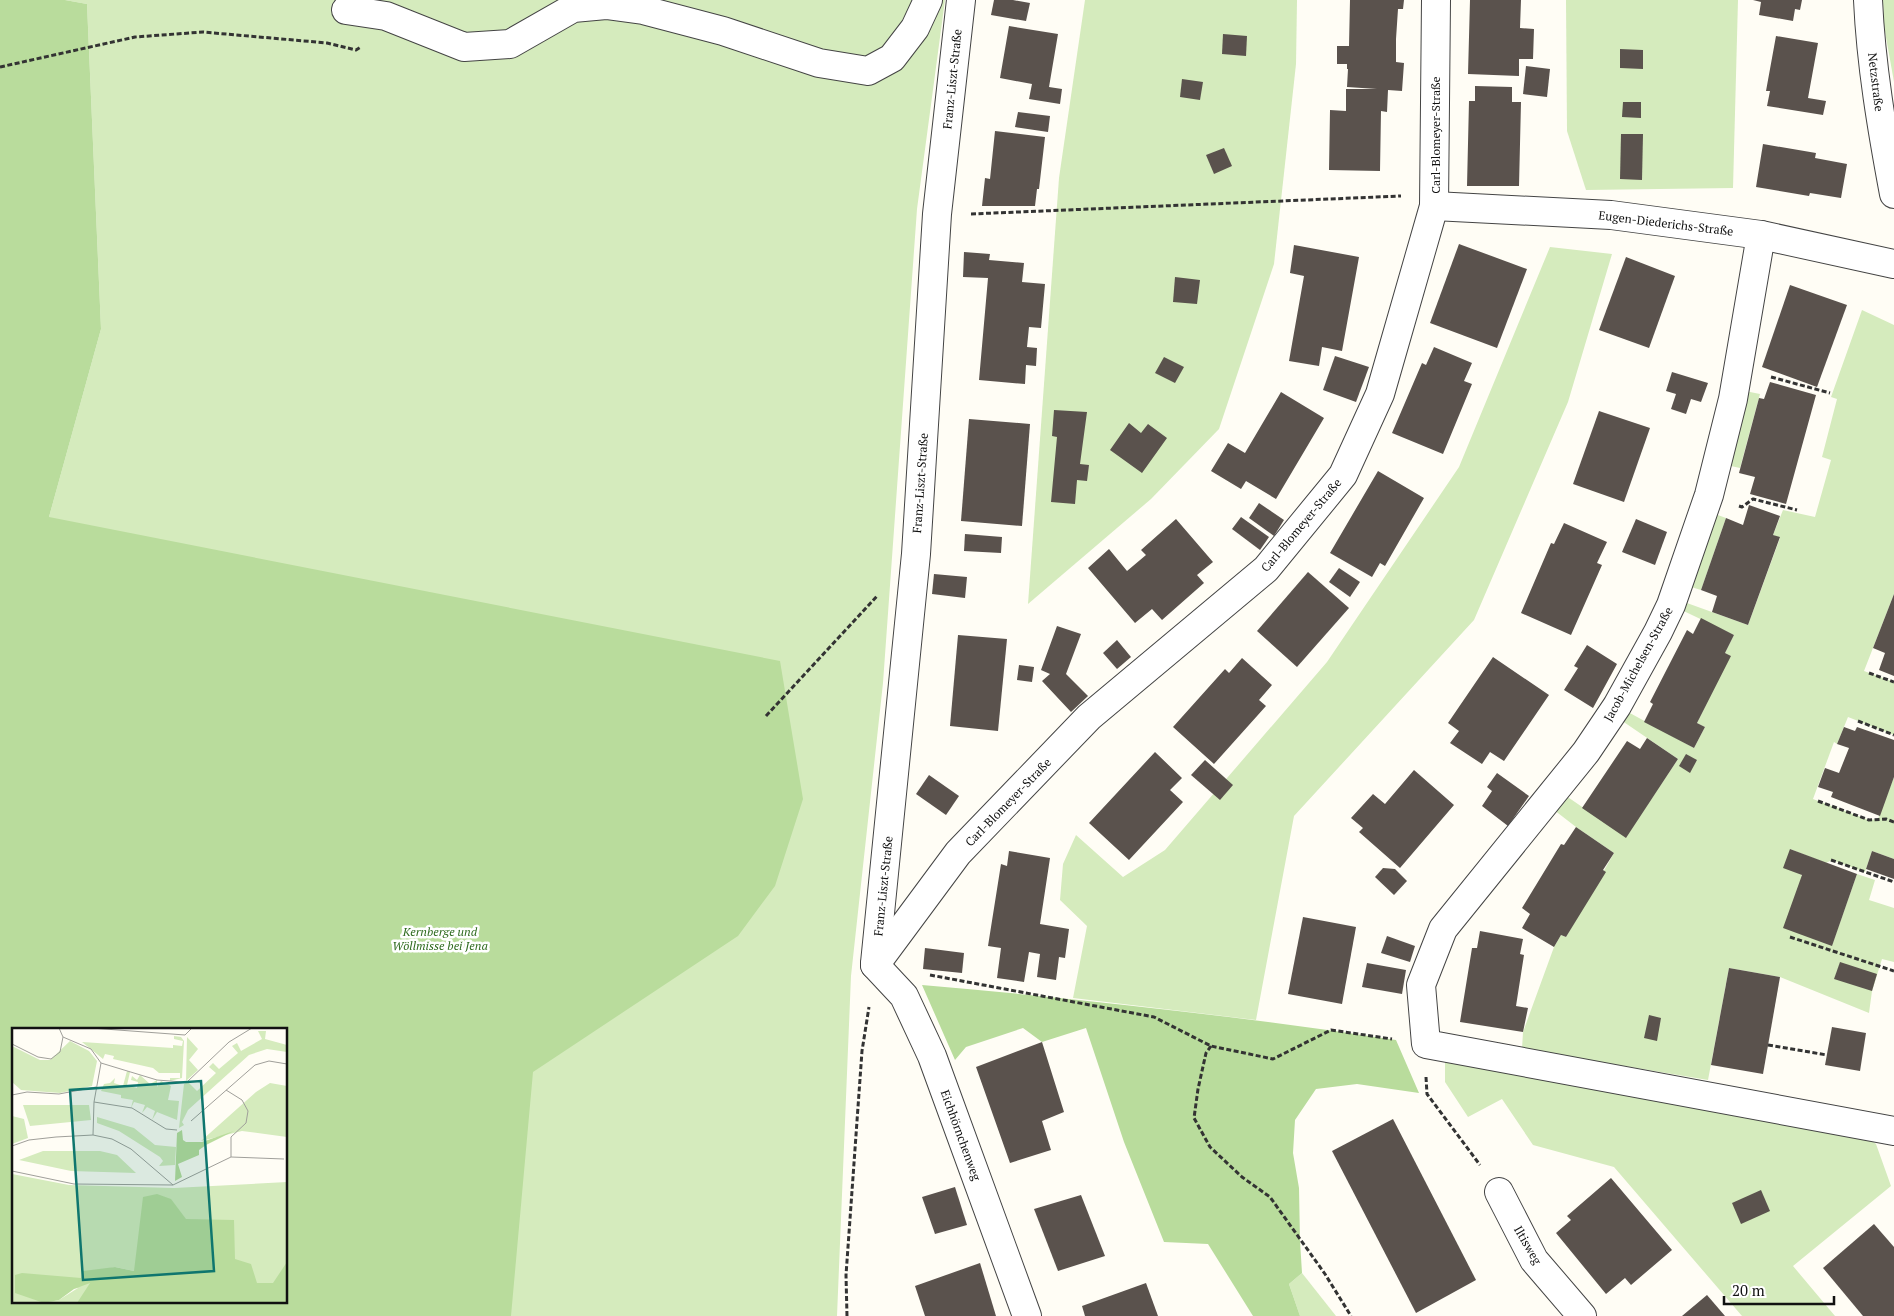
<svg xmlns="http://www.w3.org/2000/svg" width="1894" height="1316" font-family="'PT Serif',serif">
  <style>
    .green { fill: #d5ebbd; fill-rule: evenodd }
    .forest { fill: #b9dc9c; fill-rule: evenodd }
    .building { fill: #5a524d }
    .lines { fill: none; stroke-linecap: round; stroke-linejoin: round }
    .minor-casing { stroke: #444; stroke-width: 30 }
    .path { stroke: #333; stroke-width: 3; stroke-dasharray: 5 2.5; stroke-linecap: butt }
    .minor { stroke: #fff; stroke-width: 28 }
    .labels { text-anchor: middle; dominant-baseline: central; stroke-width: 5; stroke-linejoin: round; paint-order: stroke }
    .street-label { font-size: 12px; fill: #111; stroke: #fff }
    .park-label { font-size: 12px; font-style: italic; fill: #2f6b1f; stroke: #fff }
    .inset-road { fill: none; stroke: #a09f9a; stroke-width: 1 }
    .view { fill: #0f766e; fill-opacity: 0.15; stroke: #0f766e; stroke-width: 2.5 }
    .inset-edge { fill: none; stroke: #111; stroke-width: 2.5 }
  </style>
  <rect width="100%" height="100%" fill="#fffdf5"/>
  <g class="green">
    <path d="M65 0H945L917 209 883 683 851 976 837 1316H0V534L49 517 101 329 87 4ZM14 1030H286V1302H14Z"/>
    <polygon points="1085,0 1297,0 1296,64 1274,264 1219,429 1151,499 1028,604 1059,178"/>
    <polygon points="1566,0 1738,0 1733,188 1586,190 1567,131"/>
    <polygon points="1883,0 1894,0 1894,82 1884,26"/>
    <polygon points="1550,247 1612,254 1568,402 1474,620 1294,816 1256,1020 1073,998 1087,926 1060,900 1063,864 1076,835 1123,877 1165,850 1327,662 1459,467"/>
    <polygon points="1862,310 1894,325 1894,594 1864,671 1894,682 1894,735 1848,717 1837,744 1834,742 1813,799 1869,820 1878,819 1894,777 1894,859 1872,851 1865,872 1832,860 1826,863 1790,849 1832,945 1857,874 1875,880 1869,900 1894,908 1894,962 1882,959 1872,991 1869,1013 1780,977 1729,968 1708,1080 1522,1049 1523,1032 1554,947 1561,935 1566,937 1614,853 1576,827 1545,803 1556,789 1626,837 1678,759 1612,714 1617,706 1694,748 1705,727 1697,723 1730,656 1725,653 1734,635 1671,605 1673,598 1748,625 1780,538 1773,535 1783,510 1815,517 1831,460 1822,457 1837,399 1831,397"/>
    <polygon points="1735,389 1760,394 1740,468 1717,463"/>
    <polygon points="1704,510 1726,518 1701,590 1678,583"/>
    <polygon points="1445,1060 1865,1136 1876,1144 1891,1186 1793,1266 1835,1316 1742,1316 1614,1167 1533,1145 1502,1099 1468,1117 1445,1082"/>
    <polygon points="1302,1273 1336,1316 1300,1316 1289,1284"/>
  </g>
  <g class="forest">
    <path d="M0 0H65L87 4 101 329 49 517 780 661 803 799 775 886 738 936 533 1072 511 1316H0ZM14 1030H286V1302H14Z"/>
    <path d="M922 985C1081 999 1239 1016 1396 1040L1419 1093 1357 1084 1316 1089 1295 1120 1293 1153 1299 1188 1300 1241 1302 1273 1289 1284 1300 1316H1253L1208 1244 1164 1242 1124 1142 1086 1028 1042 1042 1023 1028 966 1047 955 1060Z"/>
  </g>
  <g class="building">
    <polygon points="994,0 1013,0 1030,3 1026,21 991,15"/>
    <polygon points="1350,0 1404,0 1403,9 1398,9 1396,39 1396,62 1404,63 1402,91 1388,90 1387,112 1381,111 1380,171 1329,170 1330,110 1346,111 1346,89 1377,89 1347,87 1348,69 1347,69 1347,64 1337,64 1337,46 1349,46"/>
    <polygon points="1470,0 1521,0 1520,28 1534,29 1533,59 1519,59 1519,76 1468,74"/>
    <polygon points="1753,0 1802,0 1800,10 1795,9 1793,21 1759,15 1761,2"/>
    <polygon points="1009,26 1058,34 1049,87 1062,89 1060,104 1029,99 1032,84 1000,78"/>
    <polygon points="1223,34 1247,36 1246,56 1222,54"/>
    <polygon points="1776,36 1818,43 1808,98 1826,101 1823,115 1767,106 1770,91 1766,91"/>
    <polygon points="1620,49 1643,50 1643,69 1620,68"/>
    <polygon points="1526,66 1550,69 1547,97 1523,94"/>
    <polygon points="1182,79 1203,82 1200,100 1180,97"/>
    <polygon points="1475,86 1512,87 1512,102 1521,102 1519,186 1467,186 1469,101 1475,101"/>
    <polygon points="1623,102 1641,102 1641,118 1622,117"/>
    <polygon points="1018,112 1050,116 1048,132 1015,127"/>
    <polygon points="995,131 1045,137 1039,189 1037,189 1035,206 982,206 985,178 990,179"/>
    <polygon points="1621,134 1643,134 1642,180 1620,179"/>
    <polygon points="1763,144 1816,153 1815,158 1847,164 1841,198 1810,193 1809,196 1756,187"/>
    <polygon points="1224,148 1232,166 1214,174 1206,155"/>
    <polygon points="1459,244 1527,269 1497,348 1430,323"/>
    <polygon points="1294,245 1359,257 1342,351 1322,347 1319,366 1289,361 1304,276 1290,273"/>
    <polygon points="964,252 990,254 989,260 1024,263 1022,282 1045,284 1041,328 1029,327 1027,347 1037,348 1036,366 1026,365 1025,384 979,380 988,278 963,277"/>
    <polygon points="1626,257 1675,276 1649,348 1599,330"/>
    <polygon points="1175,277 1200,280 1197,304 1173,302"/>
    <polygon points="1790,285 1847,305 1817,387 1762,367"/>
    <polygon points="1434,347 1472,363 1464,381 1472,384 1443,454 1392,433 1422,363 1426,365"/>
    <polygon points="1335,356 1369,367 1356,402 1323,390"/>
    <polygon points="1164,357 1184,367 1175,383 1155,373"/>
    <polygon points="1672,372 1708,383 1701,402 1691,399 1686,414 1671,409 1676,394 1666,391"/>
    <polygon points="1770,382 1816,395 1786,504 1750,494 1755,477 1739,473 1759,398 1764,399"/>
    <polygon points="1281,392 1324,418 1276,499 1246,481 1241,489 1211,471 1228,443 1245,453"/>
    <polygon points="1054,410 1087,412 1080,464 1089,465 1087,481 1077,480 1075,504 1051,502 1057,437 1052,436"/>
    <polygon points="1599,411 1650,428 1624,502 1573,484"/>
    <polygon points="969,419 1030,424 1022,526 961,521"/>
    <polygon points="1129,423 1141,433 1148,424 1167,438 1142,473 1110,450"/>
    <polygon points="1378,471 1424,498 1385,566 1380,563 1372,577 1330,553"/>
    <polygon points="1259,503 1284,520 1274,536 1249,518"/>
    <polygon points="1749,505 1780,516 1773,535 1780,537 1748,625 1712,612 1717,596 1701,590 1726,518 1743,525"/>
    <polygon points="1241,517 1269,537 1260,550 1232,529"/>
    <polygon points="1176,519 1213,562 1197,575 1204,583 1162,620 1152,609 1135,623 1088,568 1109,549 1127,571 1146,555 1141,550"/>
    <polygon points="1636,519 1667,532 1655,565 1622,552"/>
    <polygon points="1564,523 1607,542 1597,563 1602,565 1571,635 1521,613 1551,543 1554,544"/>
    <polygon points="965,534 1002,537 1001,553 964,551"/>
    <polygon points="1339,568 1360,582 1350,597 1329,582"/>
    <polygon points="1308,572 1349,608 1297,667 1257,631"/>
    <polygon points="934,574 967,577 965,598 932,594"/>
    <polygon points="1894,594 1894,676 1879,670 1885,653 1873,648"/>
    <polygon points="1701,618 1734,635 1725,653 1731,656 1697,723 1705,727 1694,748 1644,722 1653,704 1650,702 1687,630 1693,634"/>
    <polygon points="1057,626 1081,634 1066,674 1088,696 1071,712 1042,681 1050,674 1041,670"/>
    <polygon points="958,635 1007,639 998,731 950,726"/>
    <polygon points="1117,640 1131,657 1117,669 1103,653"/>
    <polygon points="1587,645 1617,664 1593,708 1564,690 1578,668 1574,666"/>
    <polygon points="1493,657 1549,695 1504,761 1490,752 1482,764 1450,743 1459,731 1448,723"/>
    <polygon points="1242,658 1272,685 1259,700 1266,706 1214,764 1173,727 1225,669 1229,673"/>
    <polygon points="1019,665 1034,667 1032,682 1017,680"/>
    <polygon points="1844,727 1855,731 1857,727 1894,740 1894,777 1880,816 1831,797 1833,792 1818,787 1825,768 1839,773 1849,748 1837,744"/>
    <polygon points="1647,738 1678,759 1626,838 1582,808 1627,741 1640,749"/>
    <polygon points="1155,752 1182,778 1170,790 1183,802 1129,860 1089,823"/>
    <polygon points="1686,754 1697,760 1690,773 1679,766"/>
    <polygon points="1205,760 1233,785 1220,800 1191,775"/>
    <polygon points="1414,770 1454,805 1400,868 1359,832 1363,828 1351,818 1373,794 1385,804"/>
    <polygon points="1497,773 1529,796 1508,826 1482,806 1492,791 1487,787"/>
    <polygon points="929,775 959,796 946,815 916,794"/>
    <polygon points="1576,827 1614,853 1603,870 1606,872 1566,937 1561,935 1554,947 1522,928 1530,914 1522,908 1561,844 1564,845"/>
    <polygon points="1790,849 1857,874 1832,946 1783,928 1802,875 1783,868"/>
    <polygon points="1009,851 1050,858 1040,924 1069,929 1065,958 1059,957 1056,980 1037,977 1040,954 1029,952 1024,982 997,978 1001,948 988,946 1001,864 1007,866"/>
    <polygon points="1872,851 1894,859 1894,879 1866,869"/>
    <polygon points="1383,868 1395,869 1407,881 1394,895 1375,877"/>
    <polygon points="1303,917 1356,927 1342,1004 1288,994"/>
    <polygon points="1480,931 1523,939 1520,954 1524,955 1516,1006 1528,1008 1523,1032 1460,1022 1472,948 1477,948"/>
    <polygon points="1387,936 1415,946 1410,962 1381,953"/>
    <polygon points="925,948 964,953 962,973 923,969"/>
    <polygon points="1840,962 1877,974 1872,991 1834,979"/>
    <polygon points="1367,963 1406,970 1402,994 1362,987"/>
    <polygon points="1729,968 1780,977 1763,1074 1711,1065"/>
    <polygon points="1649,1015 1661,1018 1657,1041 1644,1038"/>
    <polygon points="1832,1027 1866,1033 1860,1071 1825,1065"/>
    <polygon points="1042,1042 1064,1112 1042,1121 1051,1150 1010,1163 976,1067"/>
    <polygon points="1393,1119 1476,1280 1416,1313 1332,1151"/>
    <polygon points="1611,1178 1672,1250 1631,1285 1625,1278 1606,1294 1556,1233 1571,1220 1567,1216"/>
    <polygon points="955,1187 967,1225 935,1234 922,1197"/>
    <polygon points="1761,1190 1770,1211 1741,1224 1732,1203"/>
    <polygon points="1081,1195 1105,1256 1058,1271 1034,1209"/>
    <polygon points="1874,1224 1894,1247 1894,1316 1863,1316 1823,1268"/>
    <polygon points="980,1263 996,1316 925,1316 915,1286"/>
    <polygon points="1146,1283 1158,1316 1085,1316 1082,1306"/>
    <polygon points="1707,1295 1725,1316 1682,1316"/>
  </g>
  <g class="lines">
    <defs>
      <g id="minor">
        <path d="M1868 0C1871 65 1882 130 1894 194"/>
        <polyline points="346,10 386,16 464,47 510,44 573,8 606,5 643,10 723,31 819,63 868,71 892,58 915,28 928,0"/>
        <polyline points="1434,206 1611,215 1761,235 1894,264"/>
        <polyline points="1761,235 1733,399 1709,495 1671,605 1658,632 1617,706 1586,752 1443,929 1421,985 1426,1044 1894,1131"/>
        <polyline points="875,963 916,554 937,214 961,0"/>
        <polyline points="875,965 958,853 1089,717 1266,569 1343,475 1380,394 1434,206 1436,0"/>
        <polyline points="875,965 904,996 932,1056 1027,1316"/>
        <polyline points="1499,1192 1534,1260 1582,1316"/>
      </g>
    </defs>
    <use href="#minor" class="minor-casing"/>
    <g class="path">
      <polyline points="0,67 135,37 203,32 327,43 356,50 361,47"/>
      <polyline points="971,214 1401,196"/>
      <polyline points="1771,377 1830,393"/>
      <polyline points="1739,506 1742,507 1753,499 1797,510"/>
      <polyline points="1869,673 1894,682"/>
      <polyline points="766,716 878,595"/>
      <polyline points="1858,721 1894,735"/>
      <polyline points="1818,801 1869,820 1886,819 1894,822"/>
      <polyline points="1831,860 1894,882"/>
      <polyline points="1790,937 1894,971"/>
      <polyline points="930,975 1154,1017 1211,1046 1273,1059 1331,1030 1392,1039"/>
      <polyline points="1768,1045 1827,1055"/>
      <polyline points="1211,1046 1206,1053 1198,1089 1194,1118 1210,1147 1242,1177 1270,1197 1325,1274 1351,1316"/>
      <polyline points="1426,1077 1427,1094 1480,1165"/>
      <polyline points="847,1316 846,1275 862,1051 869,1007"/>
    </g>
    <use href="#minor" class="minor"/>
  </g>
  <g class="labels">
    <g class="street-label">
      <text transform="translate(952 79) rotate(-84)">Franz-Liszt-Straße</text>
      <text transform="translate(1876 82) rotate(83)">Netzstraße</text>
      <text transform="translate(1435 135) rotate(-90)">Carl-Blomeyer-Straße</text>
      <text transform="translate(1666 223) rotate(7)">Eugen-Diederichs-Straße</text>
      <text transform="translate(920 483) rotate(-86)">Franz-Liszt-Straße</text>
      <text transform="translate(1301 525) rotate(-50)">Carl-Blomeyer-Straße</text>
      <text transform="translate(1638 664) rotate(-61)">Jacob-Michelsen-Straße</text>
      <text transform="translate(1008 802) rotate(-46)">Carl-Blomeyer-Straße</text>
      <text transform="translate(883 886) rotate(-84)">Franz-Liszt-Straße</text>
      <text transform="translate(961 1135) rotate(70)">Eichhörnchenweg</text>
      <text transform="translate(1528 1245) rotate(60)">Iltisweg</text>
    </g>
    <g class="park-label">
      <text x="440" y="931">Kernberge und<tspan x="440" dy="14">Wöllmisse bei Jena</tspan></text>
    </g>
  </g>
  <g transform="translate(12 1028)">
    <rect width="275" height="275" fill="#fffdf5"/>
    <path d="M246 3H254L253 11 275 17V24L255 21 237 27 176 82 170 94 172 97 167 100 172 56 176 54 185 63 204 45 197 39 201 35 207 41 226 25 220 18 225 15 229 23 250 11ZM162 8 169 9 172 13 170 50 158 53V50H168V45H147L141 40 101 31 102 28 93 26 91 31 70 14 161 20V17L170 18 171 13 162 11ZM175 9 186 21 177 32 186 42 174 53ZM58 13 77 23 85 33 80 58 48 65 9 62 0 54V18L28 32H38ZM115 43 118 44 115 57 125 60 126 54 119 52 120 48 125 52 128 47 138 56 145 52V59L149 53 159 58 156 72 167 73 165 92 145 84 140 92 143 83 135 79 130 85 133 77 122 74 119 80 121 72 109 70V67L89 63 92 56 98 55 103 50 102 55 111 58ZM258 55 275 58V109L230 103 189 113 244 64ZM11 77H77L79 92 18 98ZM0 88 12 91 16 110 0 116ZM85 89 122 100 143 117 164 119 163 137 147 138 151 133 148 129 107 103 85 95ZM31 123H88L105 127 124 145 59 143 7 132ZM0 146 57 157 162 160 275 154V275L103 239 79 245 83 275H0ZM66 260 47 272 32 274 17 267Z" fill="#d5ebbd" fill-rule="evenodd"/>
    <path d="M170 102 171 112 174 114H190L222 103 194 117 187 122V127L166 136 170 149 163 153 165 105ZM145 166 159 171 174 191 222 192 223 231 239 236 245 255H261L275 234V275H65L78 255 62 261 47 272 32 275 3 265V247L10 245 69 250 71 243 103 239 122 243 131 169Z" fill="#b9dc9c"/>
    <path class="inset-road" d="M47 0 51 9 79 21 89 35 82 74 81 107M79 0 173 7 180 0M0 16 26 29 39 31 48 24 51 9M89 35 145 52 171 54M175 54 217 14 240 0M214 62 230 72 236 83 234 95 219 109V129M0 67 15 64 47 66 84 59M82 74 120 80 154 101 165 102M179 93 243 37 257 33 275 36M0 118 17 112 44 109 81 107 100 111 119 121 161 157M0 143 62 156 161 157M161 157 219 129 272 131"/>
    <path class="view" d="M189 53 202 243 71 252 58 62Z"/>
    <rect width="275" height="275" class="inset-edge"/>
  </g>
  <path d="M1724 1296v8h110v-8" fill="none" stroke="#111111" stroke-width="2.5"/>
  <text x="1732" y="1296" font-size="15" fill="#111111" stroke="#ffffff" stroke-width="4" paint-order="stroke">20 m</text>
</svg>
